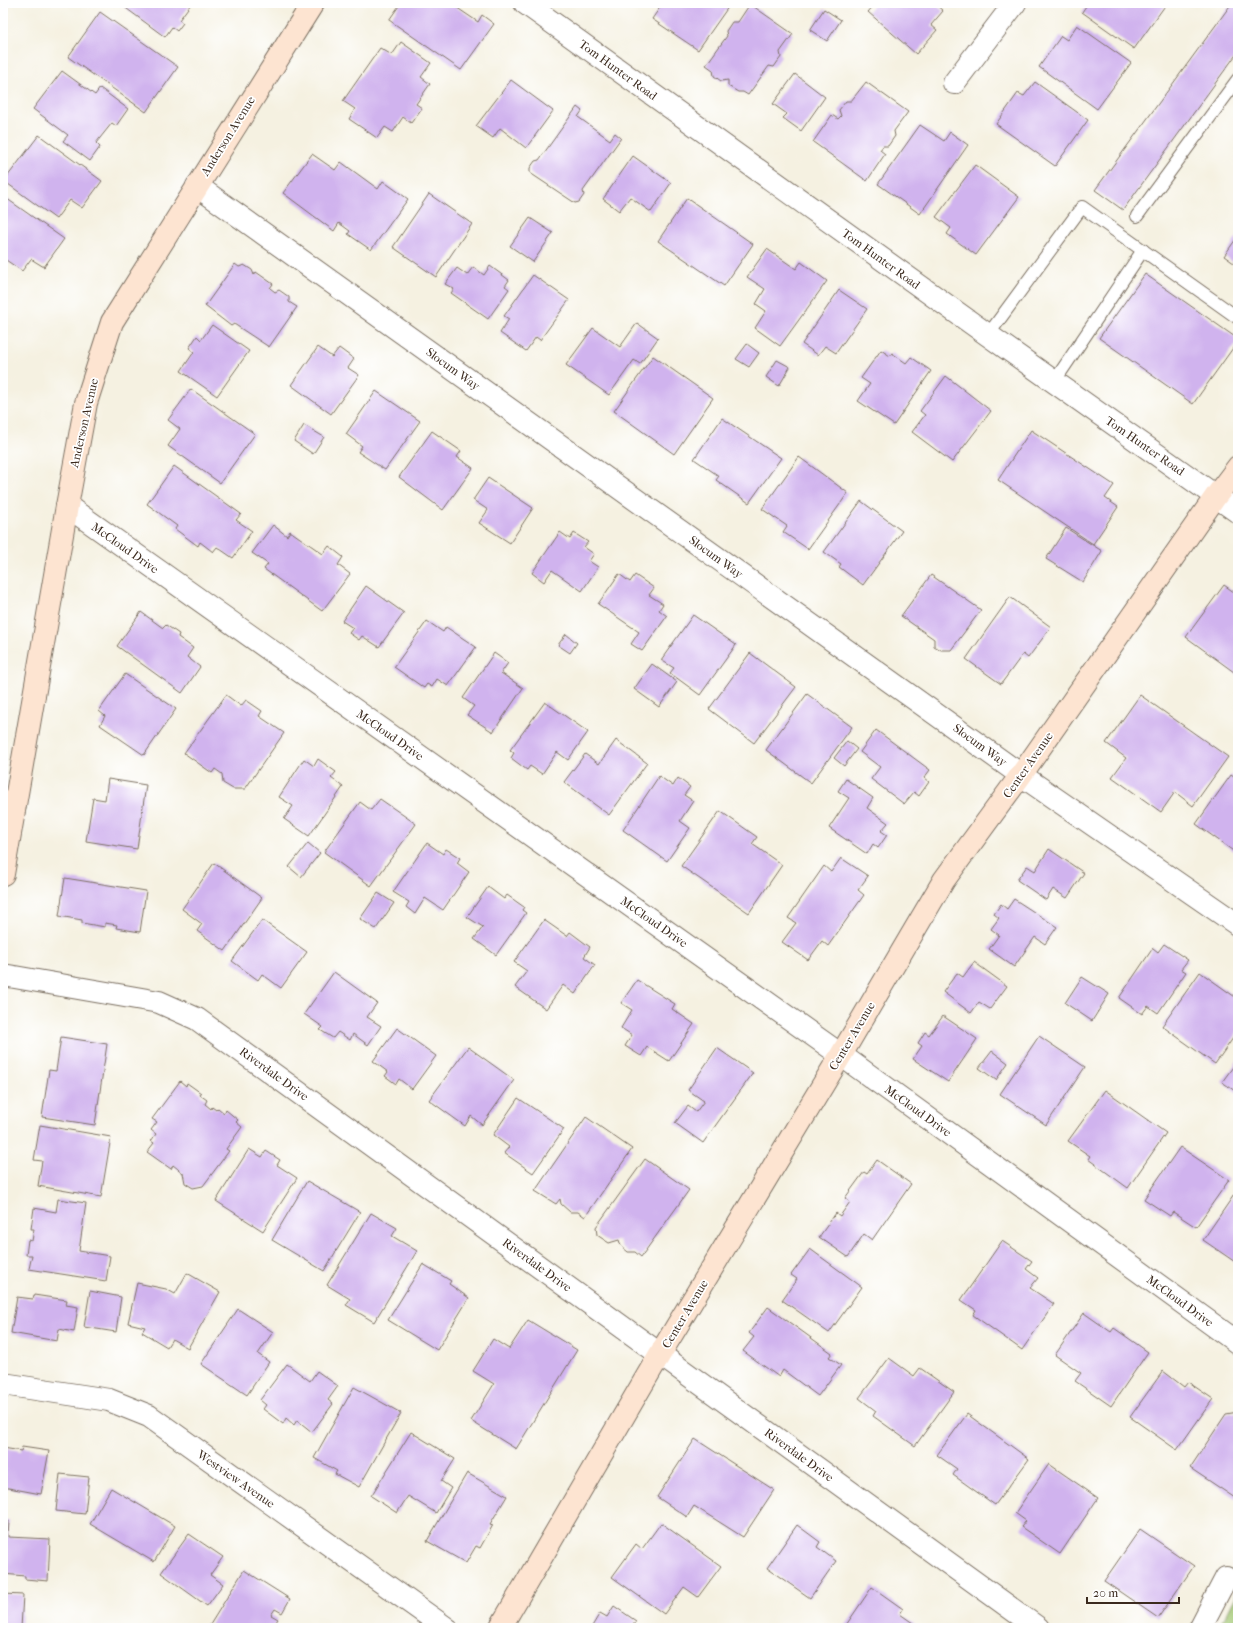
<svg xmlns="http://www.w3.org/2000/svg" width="1241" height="1631" font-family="'IM FELL French Canon',serif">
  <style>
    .green { fill: #a2c873; stroke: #6e7948 }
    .building { fill: #d0b3ee }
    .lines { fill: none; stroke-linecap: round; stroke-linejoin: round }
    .service-casing { stroke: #7c7062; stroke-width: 14 }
    .minor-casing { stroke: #7c7062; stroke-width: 24 }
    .secondary-casing { stroke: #7c7062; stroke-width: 24 }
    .service { stroke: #fff; stroke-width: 12 }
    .minor { stroke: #fff; stroke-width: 22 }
    .secondary { stroke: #fde4d1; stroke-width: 22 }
    .labels { text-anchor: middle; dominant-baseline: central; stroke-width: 3.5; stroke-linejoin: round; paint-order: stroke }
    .street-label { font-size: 12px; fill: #3b2a1e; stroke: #fff }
  </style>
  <rect width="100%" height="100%" fill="#fff"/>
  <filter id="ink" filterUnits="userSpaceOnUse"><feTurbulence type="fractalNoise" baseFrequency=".025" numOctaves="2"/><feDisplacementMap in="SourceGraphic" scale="8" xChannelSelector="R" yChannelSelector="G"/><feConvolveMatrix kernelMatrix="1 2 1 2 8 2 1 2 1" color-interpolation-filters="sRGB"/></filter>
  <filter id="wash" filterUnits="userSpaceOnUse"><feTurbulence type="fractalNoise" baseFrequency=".012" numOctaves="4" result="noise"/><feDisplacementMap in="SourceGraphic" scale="16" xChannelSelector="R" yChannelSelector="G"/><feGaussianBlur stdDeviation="0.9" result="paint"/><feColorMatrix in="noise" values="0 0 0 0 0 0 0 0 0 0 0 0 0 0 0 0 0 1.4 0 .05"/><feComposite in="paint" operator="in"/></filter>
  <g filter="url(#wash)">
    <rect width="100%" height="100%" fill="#f5f1e1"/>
    <polygon class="green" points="1238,1590 1238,1628 1219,1628"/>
    <g id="blocks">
      <g class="building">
        <polygon points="126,3 190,3 191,4 179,20 183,23 177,31 172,27 165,37 123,6"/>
        <polygon points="401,3 450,3 478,22 482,15 494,24 461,70 389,20"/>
        <polygon points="663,3 731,3 698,50 652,19"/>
        <polygon points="876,3 934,3 943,11 931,25 937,30 916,54 868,12"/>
        <polygon points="1088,3 1167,3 1134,49 1082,12"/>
        <polygon points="1232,3 1238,3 1238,52 1123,210 1095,190"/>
        <polygon points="750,4 793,34 780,52 781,57 774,67 769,66 748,95 743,92 738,92 728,86 728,80 721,81 714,76 713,70 706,65 727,36 726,31 732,22 738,22"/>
        <polygon points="824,9 841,20 827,41 810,30"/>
        <polygon points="100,12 178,67 146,112 68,57"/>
        <polygon points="1077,25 1131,63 1097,109 1039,67 1061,36 1067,40"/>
        <polygon points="401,42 431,63 421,77 430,84 416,104 422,108 411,123 403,117 393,132 385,127 377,138 349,119 355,109 343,101 380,48 392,55"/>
        <polygon points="62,71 95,95 100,88 128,109 116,126 112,123 96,143 100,147 90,161 63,141 68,135 33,109"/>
        <polygon points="795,74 825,97 801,131 783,118 787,114 773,104"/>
        <polygon points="511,80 553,111 526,148 500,128 493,138 476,126"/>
        <polygon points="866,82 908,112 894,131 895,136 888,146 883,146 880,150 885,154 867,181 813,142 832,115 838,119 841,116 839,110 846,101 851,101"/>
        <polygon points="1035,82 1088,120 1055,166 996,124 1018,93 1024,96"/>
        <polygon points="577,107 582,111 578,117 610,140 615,133 621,138 583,191 584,195 579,202 575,203 530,173 530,168 535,161 539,160"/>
        <polygon points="920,125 944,141 950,132 968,145 920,214 878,184"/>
        <polygon points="39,135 102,181 82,208 70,200 56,219 4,181"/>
        <polygon points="312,154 335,170 341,162 378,189 383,181 408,199 371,250 348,234 350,231 339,223 334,231 283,193"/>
        <polygon points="633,156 671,183 651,212 630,197 619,211 603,199"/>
        <polygon points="975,165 1019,197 976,255 947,234 951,228 936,217"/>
        <polygon points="429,194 472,224 436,277 393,247"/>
        <polygon points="3,196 64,239 44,267 31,259 22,271 3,258"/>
        <polygon points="687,198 753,244 724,286 658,241"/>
        <polygon points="530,218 553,233 533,262 510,246"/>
        <polygon points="1238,236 1238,266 1224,256"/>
        <polygon points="767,249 796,269 801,262 827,281 780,346 755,328 766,311 756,304 765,289 747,277"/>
        <polygon points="235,264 239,267 244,265 252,270 254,275 256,272 273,284 270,288 275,292 279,290 289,297 289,302 297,307 269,347 234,324 231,326 205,306"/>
        <polygon points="490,266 509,280 505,286 509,289 488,319 451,293 454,289 445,284 457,268 467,275 473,267 484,275"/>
        <polygon points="1145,274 1238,339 1238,341 1193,404 1099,338"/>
        <polygon points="533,275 569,300 540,340 536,337 526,351 500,333 509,319 504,316"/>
        <polygon points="839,290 867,309 836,353 825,346 818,355 802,344"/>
        <polygon points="637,323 658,338 640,364 634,360 609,395 566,365 593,328 620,347"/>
        <polygon points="212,325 249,351 217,396 181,371 194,352 189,348 197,336 201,340"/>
        <polygon points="747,344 759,353 749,367 736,359"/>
        <polygon points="318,347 332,357 339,348 354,359 348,368 359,375 331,414 291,385"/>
        <polygon points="881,350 890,356 892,353 906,363 911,357 931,371 894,425 858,401 870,384 861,378"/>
        <polygon points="653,356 713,398 674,454 614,411"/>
        <polygon points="777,360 790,367 779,386 766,377"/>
        <polygon points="946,376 991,411 952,462 912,432 925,415 920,411"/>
        <polygon points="191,389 255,434 220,483 168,446 180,429 168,420"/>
        <polygon points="376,391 420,421 385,470 358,452 362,446 346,434"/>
        <polygon points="722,418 781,458 749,503 716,480 719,476 694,459"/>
        <polygon points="304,425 324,437 313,454 294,441"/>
        <polygon points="1031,430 1114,485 1105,498 1118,507 1093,544 998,480"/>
        <polygon points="432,431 461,451 457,457 473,468 443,510 399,477"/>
        <polygon points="799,457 848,493 808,549 783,532 787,526 762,509"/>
        <polygon points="174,466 241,514 236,520 252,531 233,558 217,547 213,552 200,542 198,546 175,529 177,526 147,504"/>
        <polygon points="488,478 533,508 510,543 479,523 488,510 473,500"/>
        <polygon points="861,501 902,531 863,585 839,567 841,564 824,552"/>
        <polygon points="273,525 287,536 290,531 323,554 329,546 343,557 338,565 350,574 322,611 264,569 268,564 252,553"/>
        <polygon points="1066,528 1102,551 1083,582 1046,559"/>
        <polygon points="560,532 570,539 574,533 588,542 584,547 594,554 589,561 598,567 582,591 552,570 544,582 532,573"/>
        <polygon points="619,574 630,582 635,575 654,588 649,595 663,604 659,610 667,616 642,651 631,644 639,632 598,604"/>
        <polygon points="931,575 981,610 951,650 941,650 934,646 934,639 901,616"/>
        <polygon points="1224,585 1238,595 1238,675 1186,637"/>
        <polygon points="366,586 404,613 379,647 362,636 359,640 349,633 353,628 342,621"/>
        <polygon points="1010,597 1051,627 1028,658 1023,654 1001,684 966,659"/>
        <polygon points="141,612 163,628 166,625 179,634 178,637 193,648 187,657 200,667 182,693 117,646"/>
        <polygon points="693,615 736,645 700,695 670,673 674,668 661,660"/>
        <polygon points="427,621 443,632 446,627 476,647 448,686 437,679 432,687 427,684 424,688 394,667"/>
        <polygon points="566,634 577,643 570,653 558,645"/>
        <polygon points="494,653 508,663 501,673 523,688 493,732 467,715 474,706 463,698"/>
        <polygon points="750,653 796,687 754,743 709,709"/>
        <polygon points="652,664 677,682 659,707 634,689"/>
        <polygon points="125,674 176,709 144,755 100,725 105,716 99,711"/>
        <polygon points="807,694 852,727 811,783 766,750"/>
        <polygon points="226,695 241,706 246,700 262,711 259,716 284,733 245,789 233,789 223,783 222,774 215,769 212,773 184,753"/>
        <polygon points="1140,695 1228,757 1193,806 1175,792 1161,812 1112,777 1126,758 1106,743"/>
        <polygon points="545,702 588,732 568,760 557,752 542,774 530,766 527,770 511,758 514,753 510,750"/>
        <polygon points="876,730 930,770 924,778 929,782 919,796 914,792 904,804 871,779 880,767 860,752"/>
        <polygon points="616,740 647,763 609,815 564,782 585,754 599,764"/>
        <polygon points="847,741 857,749 844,766 834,758"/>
        <polygon points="304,759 314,766 318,759 336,772 331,778 343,787 309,836 284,819 293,806 279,797"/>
        <polygon points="1231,775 1238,780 1238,850 1236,853 1196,824"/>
        <polygon points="659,776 673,786 678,778 690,787 684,795 693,801 680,821 690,828 667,861 623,830"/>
        <polygon points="108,779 146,785 137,849 86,841 93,798 105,800"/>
        <polygon points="846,779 873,798 867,808 888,823 881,831 887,835 878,848 873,844 867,854 829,828 849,798 838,791"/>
        <polygon points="380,799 416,824 371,886 324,852 360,802 371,810"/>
        <polygon points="720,811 757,837 752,844 782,865 749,913 681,866"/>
        <polygon points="308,843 320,853 301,877 289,867"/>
        <polygon points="427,843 443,854 446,849 460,858 457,863 469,872 443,910 425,898 415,914 406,907 409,902 393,892"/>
        <polygon points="1049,849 1084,873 1067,898 1053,889 1046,900 1017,880 1027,866 1035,871"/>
        <polygon points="841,858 868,876 858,890 864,895 828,946 822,941 808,960 782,942 796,923 788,918 824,866 831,872"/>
        <polygon points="214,863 262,898 225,951 197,931 202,924 182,909"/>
        <polygon points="65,878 146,891 140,932 116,928 117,925 105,923 105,927 82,923 82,920 59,916"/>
        <polygon points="488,887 504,899 507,895 524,907 522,910 526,913 496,955 474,939 483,927 467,917"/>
        <polygon points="378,893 394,903 376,929 360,919"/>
        <polygon points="1014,899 1057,927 1045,944 1035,937 1014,967 989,949 999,935 991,929 999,918 994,914 1001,904 1007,909"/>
        <polygon points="262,920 307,952 281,988 262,974 258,980 232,961"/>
        <polygon points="544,920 567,936 570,932 590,947 584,957 595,965 575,994 563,985 546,1009 515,987 527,971 514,962"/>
        <polygon points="1164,944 1188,960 1181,969 1186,972 1158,1013 1148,1006 1142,1014 1119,998 1153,948 1158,952"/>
        <polygon points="974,962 1007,986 990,1009 979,1002 971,1013 943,992 957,973 963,977"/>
        <polygon points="334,972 377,1003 367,1017 381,1026 368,1045 353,1034 350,1040 338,1032 333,1038 320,1030 323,1027 304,1014"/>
        <polygon points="1200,972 1238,999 1238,1031 1215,1064 1162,1026"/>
        <polygon points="1082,977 1109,994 1092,1021 1065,1003"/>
        <polygon points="637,980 675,1004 672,1009 694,1024 669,1061 647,1047 641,1056 625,1046 632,1035 621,1028 632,1010 621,1003"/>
        <polygon points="943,1016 977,1039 948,1082 913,1059 922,1046 918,1043 925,1032 929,1035"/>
        <polygon points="397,1028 436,1056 412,1089 399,1079 396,1084 385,1076 388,1072 373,1061"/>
        <polygon points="1039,1036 1085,1067 1046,1125 1000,1094"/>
        <polygon points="61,1037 107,1044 95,1125 42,1117 49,1070 56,1071"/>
        <polygon points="468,1047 514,1080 482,1125 471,1116 465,1126 429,1100"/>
        <polygon points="717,1048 753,1073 703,1143 675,1123 688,1106 696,1112 704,1101 688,1090"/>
        <polygon points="992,1051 1008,1063 996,1080 979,1068"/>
        <polygon points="1238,1060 1238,1093 1222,1082"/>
        <polygon points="180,1081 186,1086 187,1083 201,1093 200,1095 207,1100 205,1104 211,1109 212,1107 216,1110 218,1108 224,1113 226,1110 238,1120 236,1122 242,1127 226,1149 229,1151 203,1186 193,1188 185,1183 183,1173 173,1165 171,1169 147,1152 154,1143 151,1141 156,1134 151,1130 157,1122 152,1119"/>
        <polygon points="1105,1090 1166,1133 1128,1188 1088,1159 1090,1156 1068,1141"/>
        <polygon points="518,1098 564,1129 533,1173 504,1153 509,1147 493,1135"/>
        <polygon points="586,1117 632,1149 585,1217 578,1212 570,1212 561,1204 560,1199 556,1204 535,1191"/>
        <polygon points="40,1125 111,1137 101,1197 38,1186 42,1161 34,1160"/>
        <polygon points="1180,1147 1229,1180 1196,1227 1173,1212 1170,1216 1144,1199"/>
        <polygon points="249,1149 262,1157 266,1151 280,1160 277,1165 297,1178 263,1231 216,1201"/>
        <polygon points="645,1159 689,1190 641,1257 635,1252 628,1252 621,1246 619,1240 609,1243 597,1235 596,1227"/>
        <polygon points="877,1160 911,1184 872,1240 864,1234 848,1257 819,1237 836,1213 840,1216 850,1202 845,1198 864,1172 867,1174"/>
        <polygon points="307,1181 360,1212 324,1271 272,1240"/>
        <polygon points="1238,1189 1238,1264 1203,1240"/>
        <polygon points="58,1199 86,1203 79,1251 110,1256 106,1281 29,1269 32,1255 26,1255 28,1240 32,1241 34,1229 31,1229 34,1208 56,1212"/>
        <polygon points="371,1213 397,1228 392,1236 417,1251 374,1322 346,1305 350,1299 327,1285"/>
        <polygon points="1002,1241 1032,1261 1026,1269 1038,1278 1030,1288 1054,1304 1022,1350 973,1315 976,1310 961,1300"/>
        <polygon points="810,1249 862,1287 829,1333 782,1300 797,1279 791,1275"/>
        <polygon points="423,1264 451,1281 449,1284 469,1298 437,1350 388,1320"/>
        <polygon points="187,1273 220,1292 188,1348 172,1339 167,1347 142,1332 145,1327 128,1323 137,1283 166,1289 175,1294"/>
        <polygon points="90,1291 121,1297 116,1332 84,1327"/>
        <polygon points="34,1295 67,1300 66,1305 78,1307 74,1332 59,1329 57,1341 11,1333 17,1297 33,1299"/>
        <polygon points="768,1307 832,1353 829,1357 841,1365 818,1396 783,1370 779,1377 743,1351 754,1337 749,1333"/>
        <polygon points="238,1309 273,1332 258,1354 269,1362 247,1395 201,1364"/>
        <polygon points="1084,1313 1111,1332 1114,1328 1148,1352 1111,1406 1075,1381 1081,1373 1055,1355"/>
        <polygon points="528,1320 577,1350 516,1449 471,1421 494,1384 473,1371 493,1339 509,1349"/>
        <polygon points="889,1358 914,1376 920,1368 954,1392 915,1446 873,1416 876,1411 859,1398"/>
        <polygon points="287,1364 310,1381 317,1371 338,1386 328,1400 333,1404 312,1432 297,1420 294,1425 286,1418 283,1424 263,1409 266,1405 260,1400"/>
        <polygon points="1163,1371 1184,1387 1188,1382 1213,1399 1177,1450 1130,1417"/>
        <polygon points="354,1387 401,1413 359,1487 335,1474 337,1471 314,1458"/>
        <polygon points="1238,1412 1238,1500 1190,1468 1226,1414"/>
        <polygon points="967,1414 1029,1459 995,1505 953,1475 957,1469 937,1455"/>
        <polygon points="411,1432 455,1459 441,1481 451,1488 436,1513 408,1496 397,1513 371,1496"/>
        <polygon points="695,1439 774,1490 743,1537 694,1506 687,1517 657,1497"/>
        <polygon points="22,1447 49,1451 41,1494 3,1487 3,1448 21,1451"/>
        <polygon points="1049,1464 1098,1498 1060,1554 1021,1527 1026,1521 1015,1513"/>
        <polygon points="467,1473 507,1496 490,1524 493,1525 480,1548 476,1546 466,1563 427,1541"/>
        <polygon points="60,1474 89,1477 85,1514 56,1511"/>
        <polygon points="111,1488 175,1526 154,1562 90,1524"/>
        <polygon points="3,1521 9,1521 8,1537 50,1539 48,1581 25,1579 25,1576 3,1574"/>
        <polygon points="661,1523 721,1566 698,1597 684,1587 664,1614 612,1577 636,1544 642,1549"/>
        <polygon points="797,1525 820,1542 817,1547 836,1561 810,1598 767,1568"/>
        <polygon points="1140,1529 1194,1566 1158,1618 1104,1581"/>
        <polygon points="189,1534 223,1557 210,1575 223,1584 207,1606 161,1573"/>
        <polygon points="244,1570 290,1599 282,1613 275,1609 271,1615 278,1619 272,1628 208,1628"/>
        <polygon points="872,1587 903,1609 900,1614 920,1628 844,1628"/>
        <polygon points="3,1594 23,1595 21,1628 3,1628"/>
        <polygon points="614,1606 636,1621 631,1628 591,1628 600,1613 607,1617"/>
      </g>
    </g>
  </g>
  <g filter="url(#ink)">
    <use href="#blocks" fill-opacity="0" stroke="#7c7062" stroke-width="1"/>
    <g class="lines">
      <defs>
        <g id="service">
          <polyline points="1137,216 1238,79"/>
          <polyline points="988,335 1082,207 1238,318"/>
          <polyline points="1054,382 1143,250"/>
        </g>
        <g id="minor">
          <polyline points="525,3 988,335 1238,512"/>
          <polyline points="954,83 1015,3"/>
          <polyline points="197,186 1021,775 1238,925"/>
          <polyline points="67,506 841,1055 1238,1343"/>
          <polyline points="3,975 159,1002 197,1019 1038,1628"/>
          <polyline points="3,1384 109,1400 149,1416 446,1628"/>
          <polyline points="1200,1628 1226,1578"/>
        </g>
        <g id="secondary">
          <polyline points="3,874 67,506 86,403 112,322 313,3"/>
          <polyline points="500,1628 660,1354 841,1055 944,880 1021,775 1216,496 1238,467"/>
        </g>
      </defs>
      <use href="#service" class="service-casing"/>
      <use href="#minor" class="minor-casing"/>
      <use href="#secondary" class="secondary-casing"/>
      <use href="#service" class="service"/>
      <use href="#minor" class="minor"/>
      <use href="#secondary" class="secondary"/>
    </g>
  </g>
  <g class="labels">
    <g class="street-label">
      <text transform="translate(618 70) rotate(36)">Tom Hunter Road</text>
      <text transform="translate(228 136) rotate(-58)">Anderson Avenue</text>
      <text transform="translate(881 259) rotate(36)">Tom Hunter Road</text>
      <text transform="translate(453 369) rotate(36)">Slocum Way</text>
      <text transform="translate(84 423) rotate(-77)">Anderson Avenue</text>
      <text transform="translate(1145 446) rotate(35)">Tom Hunter Road</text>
      <text transform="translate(125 548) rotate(35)">McCloud Drive</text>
      <text transform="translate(716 557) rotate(36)">Slocum Way</text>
      <text transform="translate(390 735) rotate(35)">McCloud Drive</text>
      <text transform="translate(980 745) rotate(36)">Slocum Way</text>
      <text transform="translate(1028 765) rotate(-55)">Center Avenue</text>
      <text transform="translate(654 922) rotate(35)">McCloud Drive</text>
      <text transform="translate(852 1036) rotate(-59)">Center Avenue</text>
      <text transform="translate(274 1074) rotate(36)">Riverdale Drive</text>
      <text transform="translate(918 1111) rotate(36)">McCloud Drive</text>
      <text transform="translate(537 1265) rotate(36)">Riverdale Drive</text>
      <text transform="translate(1180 1301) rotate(36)">McCloud Drive</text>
      <text transform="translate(685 1314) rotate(-59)">Center Avenue</text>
      <text transform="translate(799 1455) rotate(36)">Riverdale Drive</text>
      <text transform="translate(236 1479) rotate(35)">Westview Avenue</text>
    </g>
  </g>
  <rect width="1241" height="1631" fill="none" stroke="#fff" stroke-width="16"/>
  <path d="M1087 1597v6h92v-6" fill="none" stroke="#3b2a1e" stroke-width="2"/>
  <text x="1093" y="1597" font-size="12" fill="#3b2a1e" stroke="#ffffff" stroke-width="3" paint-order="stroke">20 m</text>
</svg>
